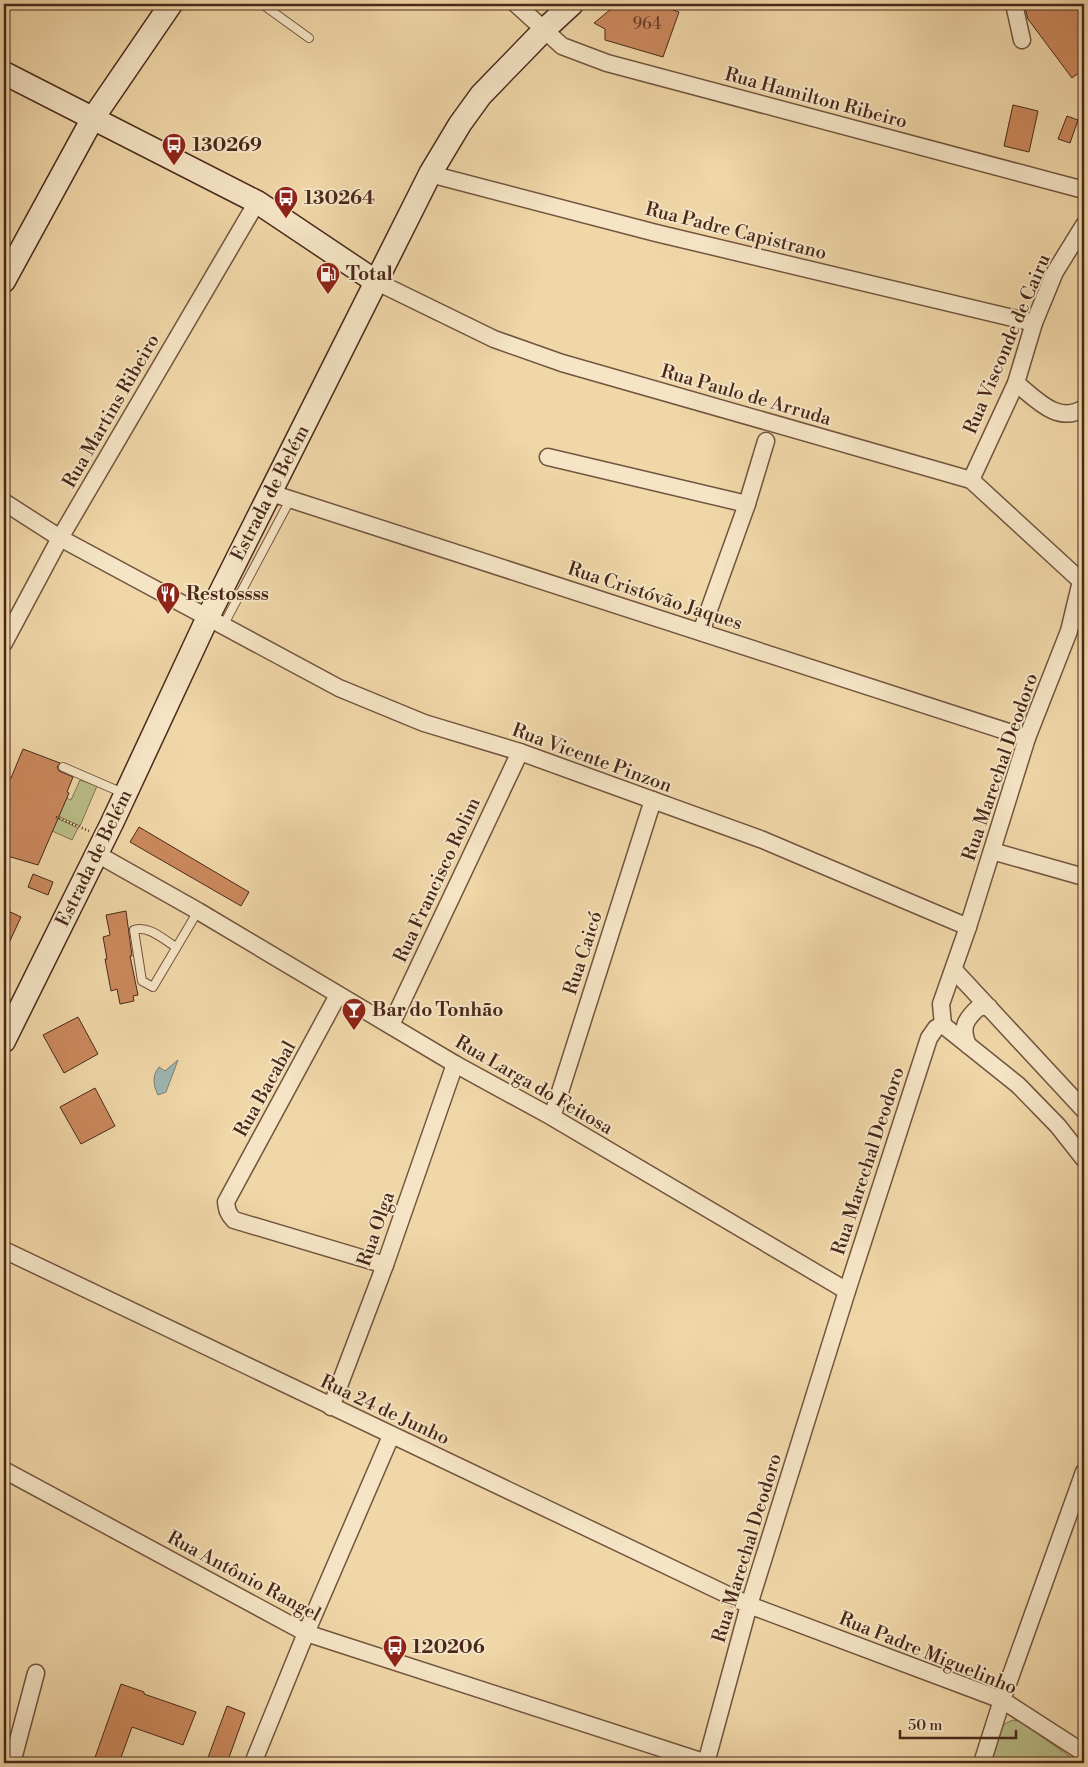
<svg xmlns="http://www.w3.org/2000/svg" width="1088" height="1767" font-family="'Libre Bodoni',serif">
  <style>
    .green { fill: #babe88; stroke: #827352 }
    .water { fill: #9db7b2; stroke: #7b7e76 }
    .building { fill: #cb895d; stroke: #49281b }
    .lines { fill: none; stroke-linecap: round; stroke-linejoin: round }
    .lane-casing { stroke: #73543e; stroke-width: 10 }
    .street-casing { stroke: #73543e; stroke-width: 19 }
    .secondary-casing { stroke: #49281b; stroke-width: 25 }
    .path { stroke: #49281b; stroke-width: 2.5; stroke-dasharray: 1 2.5; stroke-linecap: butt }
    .lane { stroke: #f5e5c6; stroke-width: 8 }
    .street { stroke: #f5e5c6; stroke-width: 16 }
    .secondary { stroke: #f5e5c6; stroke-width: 22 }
    .labels { text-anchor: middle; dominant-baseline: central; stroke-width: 4; stroke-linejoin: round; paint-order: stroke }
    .number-label { font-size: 16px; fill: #6a402c }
    .street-label { font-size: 19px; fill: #49281b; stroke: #f5e5c6 }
    .poi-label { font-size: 19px; font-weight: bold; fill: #49281b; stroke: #f5e5c6; text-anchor: start }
  </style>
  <rect width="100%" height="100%" fill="#f0d7a8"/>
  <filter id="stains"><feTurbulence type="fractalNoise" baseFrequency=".004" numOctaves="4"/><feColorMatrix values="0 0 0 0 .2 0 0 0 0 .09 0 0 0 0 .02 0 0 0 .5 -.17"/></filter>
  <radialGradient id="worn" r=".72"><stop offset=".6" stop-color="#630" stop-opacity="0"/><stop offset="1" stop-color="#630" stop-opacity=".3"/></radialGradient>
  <g class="green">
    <polygon points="80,780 97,786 80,826 58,816 64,797 71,800"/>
    <polygon points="57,818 78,828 72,840 50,830"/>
    <polygon points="1013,1720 1021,1722 1079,1763 989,1763 1002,1727 1006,1723"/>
  </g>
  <path class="water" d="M178 1060 166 1092 158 1095C153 1084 152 1076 159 1067L165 1071Z"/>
  <g class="building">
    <polygon points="617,4 656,4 679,12 663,57 605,40 605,29 594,23"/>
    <polygon points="1030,4 1084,4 1084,69 1072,78 1028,19 1025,8"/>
    <polygon points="1013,105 1038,111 1029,152 1004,146"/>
    <polygon points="1067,116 1078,120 1070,143 1058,139"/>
    <polygon points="23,749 60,763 57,767 59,771 73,777 67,792 69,793 38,865 4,855 4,788 8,777 11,778"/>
    <polygon points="139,827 249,892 241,906 130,842"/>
    <polygon points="33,874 53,882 48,895 28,887"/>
    <polygon points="4,909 21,917 4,954"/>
    <polygon points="126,911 132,956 130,956 138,995 133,996 134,1001 120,1004 117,989 111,991 105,959 107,959 103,937 110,935 106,915"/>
    <polygon points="78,1017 98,1054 64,1073 43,1035"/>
    <polygon points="95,1088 115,1126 81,1144 60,1107"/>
    <polygon points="121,1684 144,1692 144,1694 196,1712 183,1745 132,1727 119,1763 93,1763"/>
    <polygon points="227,1706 245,1713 227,1763 206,1763"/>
  </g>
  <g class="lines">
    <defs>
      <g id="lane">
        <polyline points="262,4 309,38"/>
        <polyline points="223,626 290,500"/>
        <polyline points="63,767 123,793"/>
        <path d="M176 947C164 940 149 925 134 930L142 981 153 987 198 911"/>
      </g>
      <g id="street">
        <polyline points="516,4 562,46 607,63 1084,190"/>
        <polyline points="1014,4 1022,40"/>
        <polyline points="430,174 656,233 1034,323"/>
        <polyline points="375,281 494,339 562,363 971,480 1081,581"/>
        <path d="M1016 383C1036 399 1058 425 1084 408"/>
        <polyline points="548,457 747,504"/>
        <polyline points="971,480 1016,383 1034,323 1055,272 1084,225"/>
        <polyline points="271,493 1027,738"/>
        <polyline points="4,502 60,538 339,688 424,723 520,752 763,840 968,927"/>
        <polyline points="701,632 747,504 766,441"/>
        <polyline points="4,643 60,538 257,202"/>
        <polyline points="992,851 1084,877"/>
        <polyline points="97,854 198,911 455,1064 552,1117 847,1291"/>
        <polyline points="954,970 1084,1110"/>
        <path d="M338 995 226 1202C227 1210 228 1214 234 1220L385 1265"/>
        <polyline points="391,1025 520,752"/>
        <polyline points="943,1025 941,1004 968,927 1027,738 1069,631 1081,581"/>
        <polyline points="943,1025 1018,1085 1058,1126 1084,1159"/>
        <path d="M968 1045C960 1027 966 1019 979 1007H989"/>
        <polyline points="552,1117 653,800"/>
        <polyline points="4,1250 749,1605 1002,1700 1084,1753"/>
        <polyline points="331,1407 385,1265 455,1064"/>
        <polyline points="4,1470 306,1633 707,1763"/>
        <polyline points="12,1763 36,1673"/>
        <polyline points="253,1763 306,1633 391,1436"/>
        <polyline points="706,1763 749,1605 847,1291 929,1038 936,1028 943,1025"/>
        <polyline points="982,1763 1002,1700 1084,1472"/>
      </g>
      <g id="secondary">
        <polyline points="4,73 257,202 375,281"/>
        <polyline points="4,281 93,118 171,4"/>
        <polyline points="4,1041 112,823 208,617 430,174 460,124 481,95 545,29 572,4"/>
      </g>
    </defs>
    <use href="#lane" class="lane-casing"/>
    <use href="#street" class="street-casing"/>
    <use href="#secondary" class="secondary-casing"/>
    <polyline class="path" points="56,817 89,831"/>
    <use href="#lane" class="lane"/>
    <use href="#street" class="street"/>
    <use href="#secondary" class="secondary"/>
  </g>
  <defs>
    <symbol id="bus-pin" viewBox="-11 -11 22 30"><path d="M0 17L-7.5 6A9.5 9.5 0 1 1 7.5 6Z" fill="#8f2418" stroke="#f5e5c6"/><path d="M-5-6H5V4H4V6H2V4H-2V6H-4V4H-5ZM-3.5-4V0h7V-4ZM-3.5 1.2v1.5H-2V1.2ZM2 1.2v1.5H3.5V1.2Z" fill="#fff"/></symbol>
    <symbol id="fuel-pin" viewBox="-11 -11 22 30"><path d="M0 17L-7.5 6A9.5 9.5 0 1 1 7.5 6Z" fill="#8f2418" stroke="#f5e5c6"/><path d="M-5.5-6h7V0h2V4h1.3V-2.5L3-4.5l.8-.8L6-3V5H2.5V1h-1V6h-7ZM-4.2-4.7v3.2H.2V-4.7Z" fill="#fff"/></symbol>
    <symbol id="restaurant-pin" viewBox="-11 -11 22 30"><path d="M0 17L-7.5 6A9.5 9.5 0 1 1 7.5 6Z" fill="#8f2418" stroke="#f5e5c6"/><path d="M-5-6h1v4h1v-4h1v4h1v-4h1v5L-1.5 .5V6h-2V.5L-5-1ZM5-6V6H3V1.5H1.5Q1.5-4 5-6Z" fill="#fff"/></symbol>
    <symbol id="bar-pin" viewBox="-11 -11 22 30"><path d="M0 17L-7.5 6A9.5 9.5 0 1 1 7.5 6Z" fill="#8f2418" stroke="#f5e5c6"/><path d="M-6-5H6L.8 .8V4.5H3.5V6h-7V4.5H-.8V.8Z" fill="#fff"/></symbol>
  </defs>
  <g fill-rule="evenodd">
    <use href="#bus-pin" x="160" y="131" width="28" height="38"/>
    <use href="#bus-pin" x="272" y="184" width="28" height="38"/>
    <use href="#fuel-pin" x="314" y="260" width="28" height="38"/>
    <use href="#restaurant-pin" x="154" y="580" width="28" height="38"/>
    <use href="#bar-pin" x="340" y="996" width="28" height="38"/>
    <use href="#bus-pin" x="381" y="1633" width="28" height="38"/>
  </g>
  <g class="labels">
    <g class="number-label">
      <text x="647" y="24">964</text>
    </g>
    <g class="street-label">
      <text transform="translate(816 98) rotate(15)">Rua Hamilton Ribeiro</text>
      <text transform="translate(736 231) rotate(14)">Rua Padre Capistrano</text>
      <text transform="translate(1007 344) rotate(-67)">Rua Visconde de Cairu</text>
      <text transform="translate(746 395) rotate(16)">Rua Paulo de Arruda</text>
      <text transform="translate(111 411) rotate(-60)">Rua Martins Ribeiro</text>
      <text transform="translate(270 493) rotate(-63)">Estrada de Belém</text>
      <text transform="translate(655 596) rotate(18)">Rua Cristóvão Jaques</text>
      <text transform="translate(592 758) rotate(20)">Rua Vicente Pinzon</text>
      <text transform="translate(1000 767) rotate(-71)">Rua Marechal Deodoro</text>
      <text transform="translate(94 858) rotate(-64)">Estrada de Belém</text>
      <text transform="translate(437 880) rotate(-65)">Rua Francisco Rolim</text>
      <text transform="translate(583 953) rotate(-72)">Rua Caicó</text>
      <text transform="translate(534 1085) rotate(30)">Rua Larga do Feitosa</text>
      <text transform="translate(265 1089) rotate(-61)">Rua Bacabal</text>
      <text transform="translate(868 1161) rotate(-72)">Rua Marechal Deodoro</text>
      <text transform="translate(376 1229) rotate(-71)">Rua Olga</text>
      <text transform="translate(385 1410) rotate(25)">Rua 24 de Junho</text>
      <text transform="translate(747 1548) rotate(-73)">Rua Marechal Deodoro</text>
      <text transform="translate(244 1576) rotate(28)">Rua Antônio Rangel</text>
      <text transform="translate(928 1653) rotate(22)">Rua Padre Miguelinho</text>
    </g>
    <g class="poi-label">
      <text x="192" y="145">130269</text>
      <text x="304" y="198">130264</text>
      <text x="346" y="274">Total</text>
      <text x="186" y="594">Restossss</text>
      <text x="372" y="1010">Bar do Tonhão</text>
      <text x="412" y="1647">120206</text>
    </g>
  </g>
  <rect width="1088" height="1767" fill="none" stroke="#f0d7a8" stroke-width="20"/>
  <rect x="5" y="5" width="1078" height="1757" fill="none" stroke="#49281b" stroke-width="2.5"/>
  <rect x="10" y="10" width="1068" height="1747" fill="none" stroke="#49281b"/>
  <path d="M900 1730v8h116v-8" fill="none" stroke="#49281b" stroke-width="2.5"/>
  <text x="908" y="1730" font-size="15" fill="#49281b" stroke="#f5e5c6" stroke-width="4" paint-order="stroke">50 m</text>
  <rect width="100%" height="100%" filter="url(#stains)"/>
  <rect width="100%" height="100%" fill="url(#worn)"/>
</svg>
